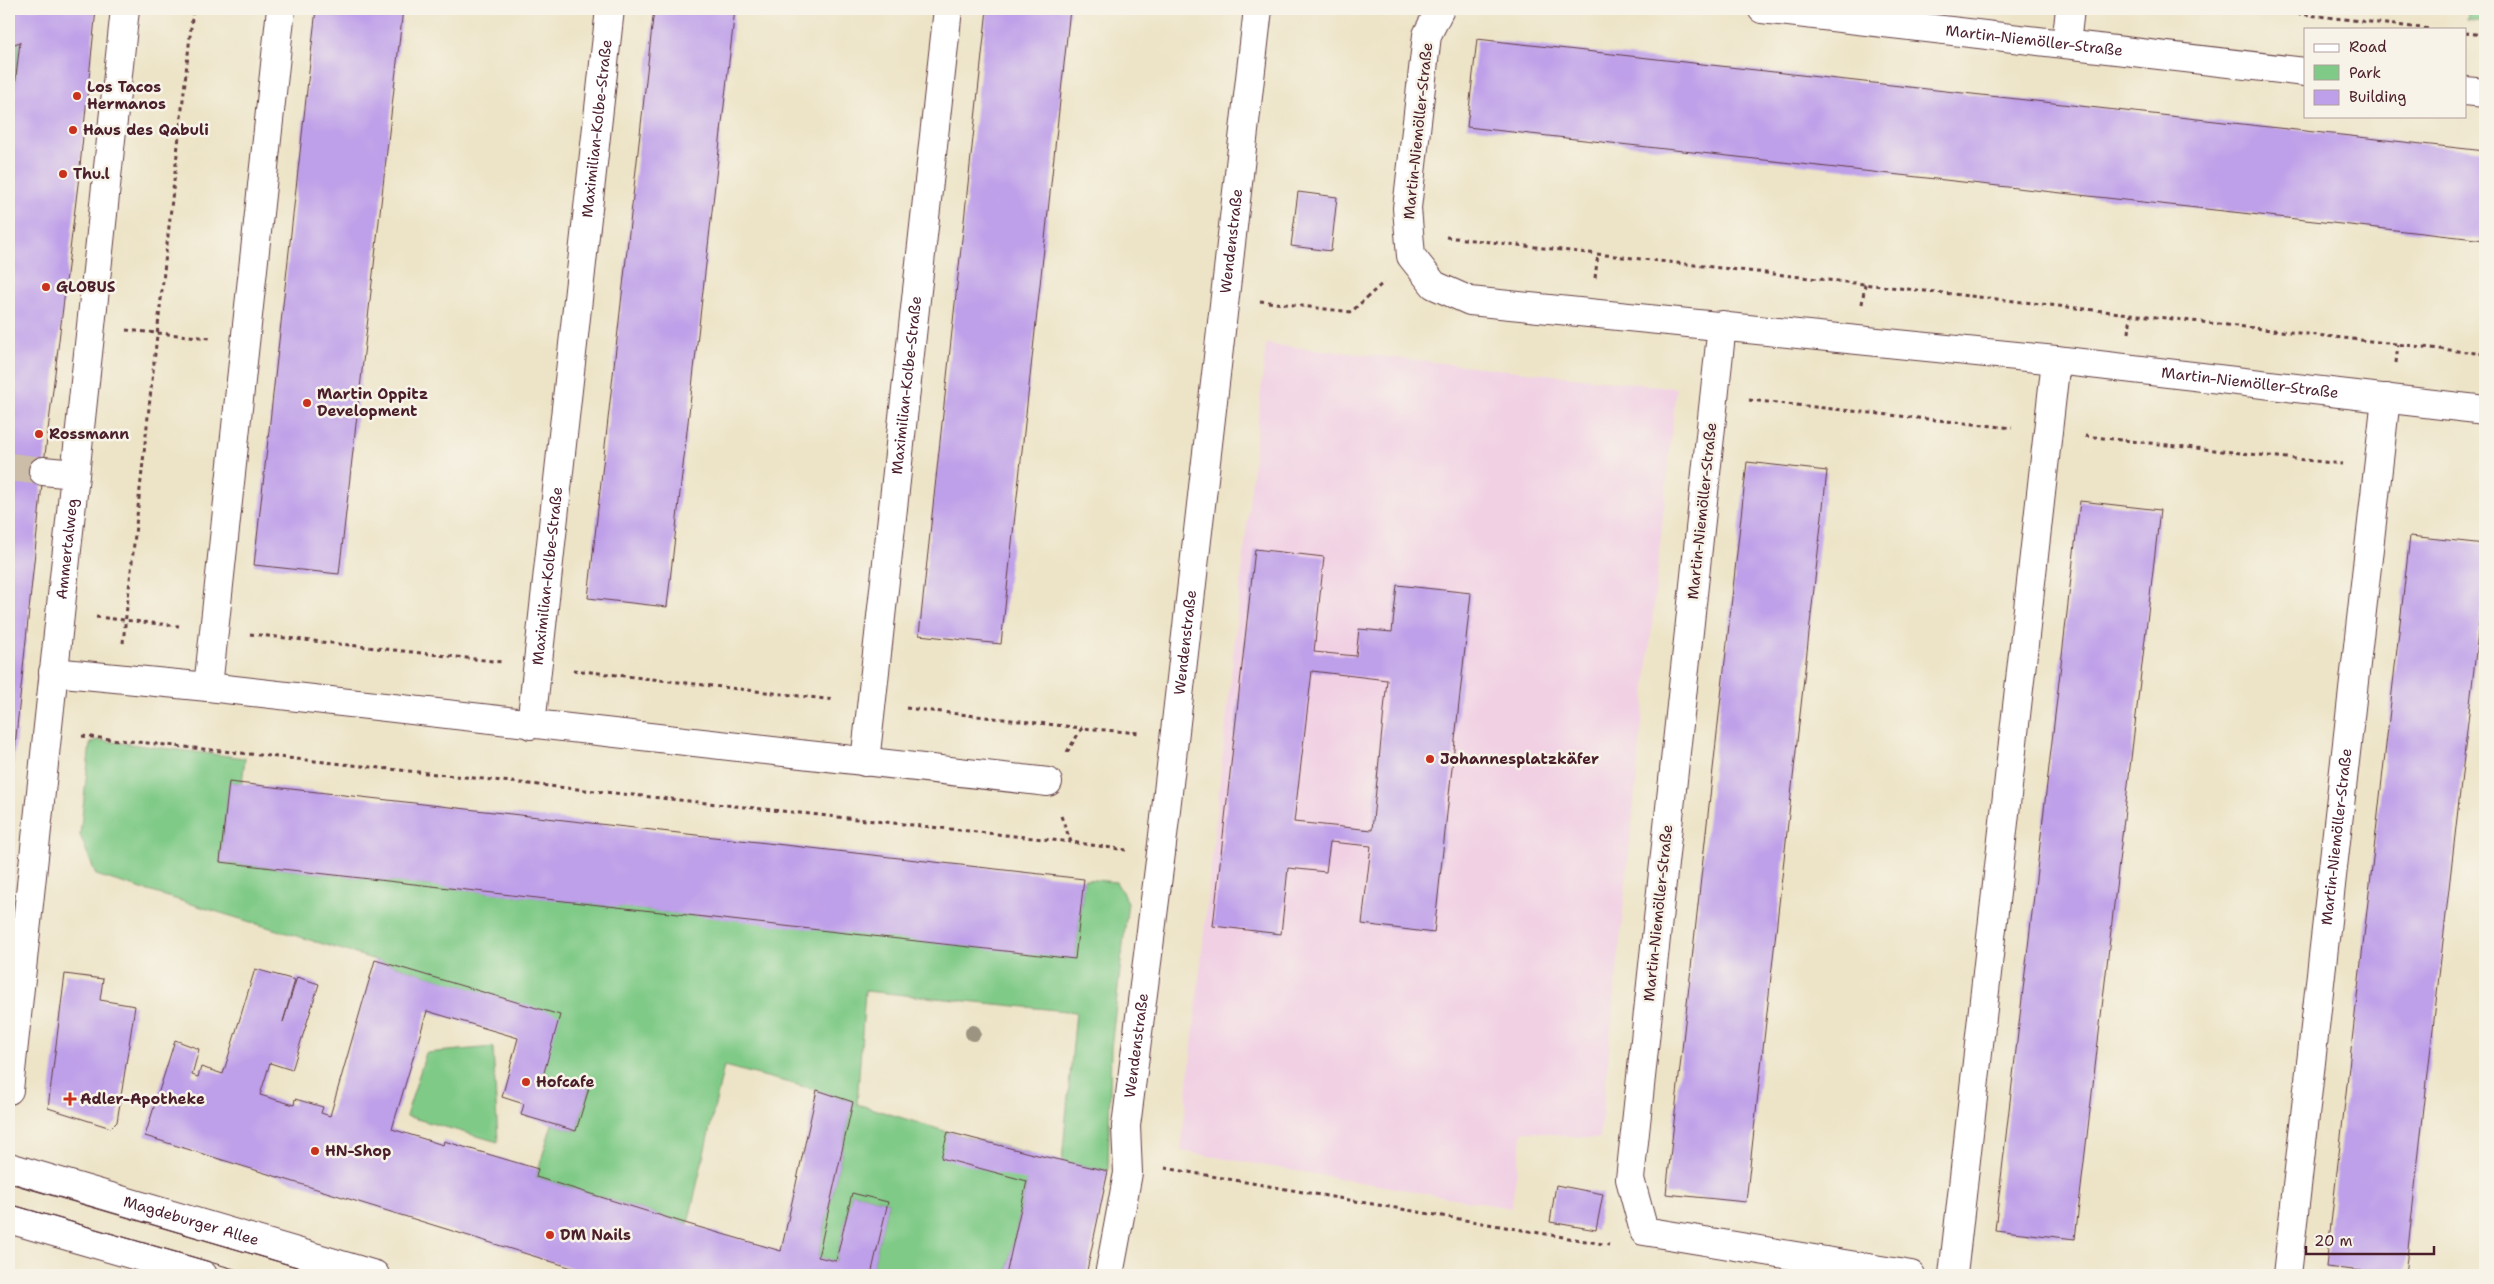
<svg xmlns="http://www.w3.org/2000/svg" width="2494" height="1284" font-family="'Shantell Sans',sans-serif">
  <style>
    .built { fill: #f1d0e4 }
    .green { fill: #80ca87; stroke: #657459 }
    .building { fill: #be9fe9; fill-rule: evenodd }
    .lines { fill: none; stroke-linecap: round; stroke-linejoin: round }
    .minor-tunnel { stroke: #ccbda8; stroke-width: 28; stroke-dasharray: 28 14; stroke-linecap: butt }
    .minor-casing { stroke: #623d42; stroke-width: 30 }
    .major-casing { stroke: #623d42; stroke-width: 30 }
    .path { stroke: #623d42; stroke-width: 3; stroke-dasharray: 4 4; stroke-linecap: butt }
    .minor { stroke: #fff; stroke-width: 28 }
    .major { stroke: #fff; stroke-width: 28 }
    .tram { stroke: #4a1f2b; stroke-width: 1 }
    .tree { fill: #9c9481 }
    .poi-dot { fill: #c8321e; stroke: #f7f3e8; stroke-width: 2 }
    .labels { text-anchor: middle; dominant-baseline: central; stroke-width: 5; stroke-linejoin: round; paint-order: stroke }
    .street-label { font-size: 15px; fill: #4a1f2b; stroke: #f7f3e8 }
    .poi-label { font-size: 15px; font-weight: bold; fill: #4a1f2b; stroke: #f7f3e8; text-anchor: start }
  </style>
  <rect width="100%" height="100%" fill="#f7f3e8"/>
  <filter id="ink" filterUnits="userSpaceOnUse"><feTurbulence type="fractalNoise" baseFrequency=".02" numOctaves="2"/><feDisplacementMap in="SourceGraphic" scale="10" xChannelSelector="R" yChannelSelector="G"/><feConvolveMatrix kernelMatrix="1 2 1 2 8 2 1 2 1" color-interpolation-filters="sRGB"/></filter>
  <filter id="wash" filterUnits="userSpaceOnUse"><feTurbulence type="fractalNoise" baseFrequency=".0096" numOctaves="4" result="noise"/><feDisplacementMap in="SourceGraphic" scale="20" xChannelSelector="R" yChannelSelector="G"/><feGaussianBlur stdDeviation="1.12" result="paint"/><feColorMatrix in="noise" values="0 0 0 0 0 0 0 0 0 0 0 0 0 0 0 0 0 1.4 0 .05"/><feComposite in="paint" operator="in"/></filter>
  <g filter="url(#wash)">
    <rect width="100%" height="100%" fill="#ede4c7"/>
    <polygon class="built" points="1266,344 1676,388 1600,1139 1523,1131 1511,1208 1181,1151"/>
    <g class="green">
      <polygon points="2469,9 2485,9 2485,22 2467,20"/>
      <polygon points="20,42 11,113 9,113 9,46"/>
      <polygon points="97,740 245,758 242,783 229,782 220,862 1075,958 1084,879 1116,882 1128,902 1111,1048 1108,1171 1062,1161 1076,1012 865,991 857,1104 948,1132 1033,1154 1006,1275 871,1275 888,1202 852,1193 836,1261 818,1257 853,1102 817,1090 724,1066 688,1224 536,1177 552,1124 576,1131 589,1089 543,1076 527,1006 96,875 80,835 90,744"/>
      <polygon points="493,1047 498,1142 406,1116 426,1053"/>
    </g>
    <g id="blocks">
      <g class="building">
        <polygon points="9,9 96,9 79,176 45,455 10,795 9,136 20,42 9,46"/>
        <polygon points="316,9 403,9 339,574 254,565"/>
        <polygon points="654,9 735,9 667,607 588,598"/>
        <polygon points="987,9 1070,9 1001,644 919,635"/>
        <polygon points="1477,39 2485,151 2485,240 1467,127"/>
        <polygon points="1298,192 1337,197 1331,251 1291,246"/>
        <polygon points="1747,462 1827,471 1746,1202 1666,1194"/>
        <polygon points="2080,501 2160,510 2075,1239 1995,1230"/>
        <polygon points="2410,536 2485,544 2485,572 2405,1275 2400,1275 2326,1267"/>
        <path d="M1255 549 1324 557 1314 652 1356 656 1359 629 1392 632 1397 585 1471 593 1434 933 1362 924 1371 846 1330 842 1326 872 1288 868 1281 934 1213 926ZM1312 671 1387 680 1372 830 1294 822Z"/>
        <polygon points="229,782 1084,879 1075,959 220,862"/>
        <polygon points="375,960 560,1015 543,1076 589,1088 576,1131 521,1115 524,1104 502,1097 518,1038 427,1011 392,1129 443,1145 444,1141 538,1169 536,1177 688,1224 781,1251 817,1090 853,1102 818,1257 836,1261 852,1193 888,1202 871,1275 595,1275 145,1136 175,1040 199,1049 192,1075 198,1077 201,1067 223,1074 255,969 295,980 283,1022 297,977 319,984 292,1070 270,1063 260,1095 294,1105 295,1099 323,1107 321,1113 330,1116"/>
        <polygon points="65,974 103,979 100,1000 135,1006 117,1122 111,1128 48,1108"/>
        <polygon points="948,1132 1033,1154 1108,1171 1086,1275 1006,1275 1027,1181 941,1158"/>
        <polygon points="1556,1185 1603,1194 1596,1230 1550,1222"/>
        <polygon points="1165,1272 1178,1274 1177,1275 1165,1275"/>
      </g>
    </g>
  </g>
  <g filter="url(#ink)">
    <use href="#blocks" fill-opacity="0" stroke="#623d42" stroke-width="1"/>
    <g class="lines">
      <polyline class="minor-tunnel" points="9,467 43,471"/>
      <defs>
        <g id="minor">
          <path id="s1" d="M1440 9 1427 35 1407 208 1411 256 1434 285 1470 301 2056 360 2485 410"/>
          <path id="s2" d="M1762 9 2305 72"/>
          <polyline points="2066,44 2070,9"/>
          <polyline points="2465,91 2485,93"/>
          <polyline points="1722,325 1630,1179 1644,1231 1911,1275"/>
          <polyline points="43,471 75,474"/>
          <polyline points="53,672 208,687 1048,782"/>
          <polyline points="208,687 281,9"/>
          <path id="s3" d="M531 725 610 9"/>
          <path id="s4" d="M865 762 948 9"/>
          <path id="s5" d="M9 1090 125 9"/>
          <path id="s6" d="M1109 1275 1128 1173 1126 1126 1161 853 1258 9"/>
          <polyline points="1953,1275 2056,360"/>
          <path id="s7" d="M2287 1275 2386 398"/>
        </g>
        <g id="major">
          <path id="s8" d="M9 1167 375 1275"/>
          <polyline points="9,1219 203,1275"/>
        </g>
      </defs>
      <use href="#minor" class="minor-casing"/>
      <use href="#major" class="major-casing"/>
      <g class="path">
        <polyline points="2257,9 2430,29"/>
        <polyline points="2465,33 2485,35"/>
        <polyline points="1446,237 2485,354"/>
        <polyline points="1595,278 1598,254"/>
        <polyline points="1260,301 1351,312 1384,282"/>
        <polyline points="1862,304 1865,284"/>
        <polyline points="126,330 210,338"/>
        <polyline points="2129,333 2131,314"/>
        <polyline points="2396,363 2398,344"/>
        <polyline points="1749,400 2012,428"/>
        <polyline points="2085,436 2342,464"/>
        <polyline points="96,617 179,626"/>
        <polyline points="250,634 502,662"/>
        <polyline points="123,643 193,9"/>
        <polyline points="573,670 835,700"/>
        <polyline points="906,708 1082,728"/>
        <polyline points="82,736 1071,842"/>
        <polyline points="1067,752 1082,728 1139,733"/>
        <polyline points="1061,816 1071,842 1126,850"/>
        <polyline points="1165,1168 1609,1245"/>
      </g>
      <use href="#minor" class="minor"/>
      <use href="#major" class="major"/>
      <g class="tram">
        <polyline points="9,1183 324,1275"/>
        <polyline points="9,1204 255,1275"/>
      </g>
    </g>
    <circle class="tree" cx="973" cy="1033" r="8"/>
  </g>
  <g class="poi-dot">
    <circle cx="77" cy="96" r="5"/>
    <circle cx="73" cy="130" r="5"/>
    <circle cx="63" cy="174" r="5"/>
    <circle cx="46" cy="287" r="5"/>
    <circle cx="307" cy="403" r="5"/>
    <circle cx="39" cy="434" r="5"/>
    <circle cx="1430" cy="759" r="5"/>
    <circle cx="526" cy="1082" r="5"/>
    <path d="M67.5 1091.5h5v5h5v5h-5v5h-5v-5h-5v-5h5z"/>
    <circle cx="315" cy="1151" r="5"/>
    <circle cx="550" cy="1235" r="5"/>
  </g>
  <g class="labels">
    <g class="street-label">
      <text stroke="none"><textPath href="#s2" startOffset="274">Martin-Niemöller-Straße</textPath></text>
      <text stroke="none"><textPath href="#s3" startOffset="600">Maximilian-Kolbe-Straße</textPath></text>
      <text transform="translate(1418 131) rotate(-84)">Martin-Niemöller-Straße</text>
      <text stroke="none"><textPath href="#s6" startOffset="1042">Wendenstraße</textPath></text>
      <text stroke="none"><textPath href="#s1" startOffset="1112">Martin-Niemöller-Straße</textPath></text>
      <text stroke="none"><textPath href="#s4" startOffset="379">Maximilian-Kolbe-Straße</textPath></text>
      <text transform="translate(1702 511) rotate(-84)">Martin-Niemöller-Straße</text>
      <text stroke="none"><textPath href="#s5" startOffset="544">Ammertalweg</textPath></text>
      <text stroke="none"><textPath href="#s3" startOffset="150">Maximilian-Kolbe-Straße</textPath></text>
      <text stroke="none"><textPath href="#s6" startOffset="638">Wendenstraße</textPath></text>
      <text stroke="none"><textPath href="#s7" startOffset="441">Martin-Niemöller-Straße</textPath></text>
      <text transform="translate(1658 913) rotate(-84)">Martin-Niemöller-Straße</text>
      <text stroke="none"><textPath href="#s6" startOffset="232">Wendenstraße</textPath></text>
      <text stroke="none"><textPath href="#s8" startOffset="190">Magdeburger Allee</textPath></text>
    </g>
    <g class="poi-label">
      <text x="87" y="87">Los Tacos<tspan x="87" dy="17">Hermanos</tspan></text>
      <text x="83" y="130">Haus des Qabuli</text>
      <text x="73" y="174">Thu.l</text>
      <text x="56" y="287">GLOBUS</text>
      <text x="317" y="394">Martin Oppitz<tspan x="317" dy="17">Development</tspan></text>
      <text x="49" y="434">Rossmann</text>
      <text x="1440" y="759">Johannesplatzkäfer</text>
      <text x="536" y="1082">Hofcafe</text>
      <text x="80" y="1099">Adler-Apotheke</text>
      <text x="325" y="1151">HN-Shop</text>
      <text x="560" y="1235">DM Nails</text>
    </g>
  </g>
  <rect width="2494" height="1284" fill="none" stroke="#f7f3e8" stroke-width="30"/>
  <rect x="2304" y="28" width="162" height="90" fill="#f7f3e8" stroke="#b29e9c"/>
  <rect x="2314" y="44" width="25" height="8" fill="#ffffff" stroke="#b29e9c"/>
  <text x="2349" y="52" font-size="15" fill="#4a1f2b">Road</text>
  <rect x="2314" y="65" width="25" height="15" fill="#80ca87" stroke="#b29e9c"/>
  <text x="2349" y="78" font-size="15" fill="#4a1f2b">Park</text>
  <rect x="2314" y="90" width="25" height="15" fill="#be9fe9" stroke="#b29e9c"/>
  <text x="2349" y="102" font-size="15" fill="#4a1f2b">Building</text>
  <path d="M2306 1246v8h128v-8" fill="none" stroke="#4a1f2b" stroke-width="2.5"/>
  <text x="2314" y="1246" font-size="15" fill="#4a1f2b" stroke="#f7f3e8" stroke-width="4" paint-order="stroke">20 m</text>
</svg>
